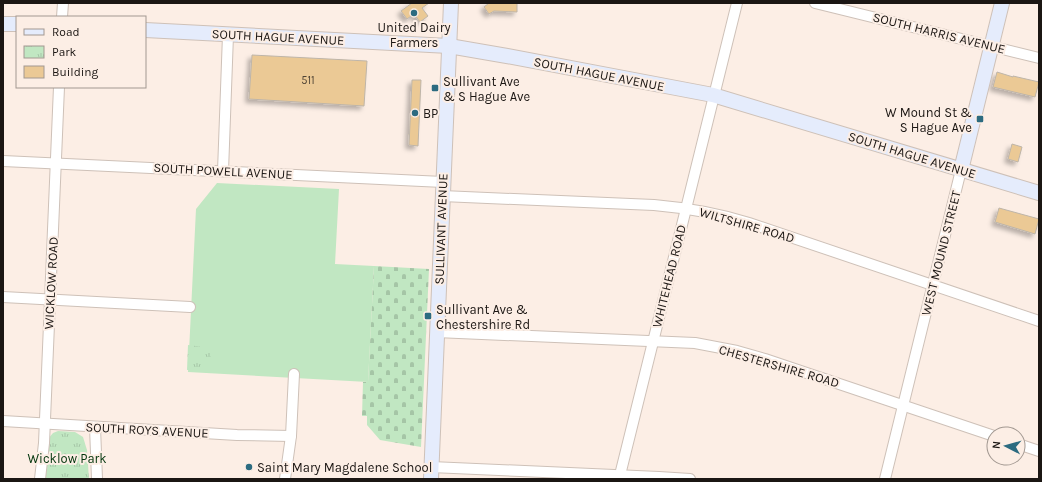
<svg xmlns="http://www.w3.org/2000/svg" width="1042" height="482" font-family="Karla,sans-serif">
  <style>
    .green { fill: #c1e7c2 }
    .cemetery { fill: url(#cemetery-stones) }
    .park { fill: url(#park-tufts) }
    .building { fill: #ebc995; stroke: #beb5a9; filter: url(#shadow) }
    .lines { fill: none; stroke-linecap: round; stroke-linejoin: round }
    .street-casing { stroke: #cec1b8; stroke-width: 12 }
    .secondary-casing { stroke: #cec1b8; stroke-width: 16 }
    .street { stroke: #fff; stroke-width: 10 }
    .secondary { stroke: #e5ecfc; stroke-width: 14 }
    .poi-dot { fill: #2c6b80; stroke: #fceee5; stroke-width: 1.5 }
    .labels { text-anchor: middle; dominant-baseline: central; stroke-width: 4; stroke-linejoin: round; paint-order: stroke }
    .number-label { font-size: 11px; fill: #4f4334 }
    .poi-label { font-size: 13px; fill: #1b1613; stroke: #fceee5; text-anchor: start }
    .street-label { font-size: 13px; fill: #1b1613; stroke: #fceee5 }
    .park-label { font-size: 13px; fill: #00340b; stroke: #fceee5 }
  </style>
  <defs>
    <pattern id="cemetery-stones" width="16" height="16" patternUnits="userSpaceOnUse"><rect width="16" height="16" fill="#c1e7c2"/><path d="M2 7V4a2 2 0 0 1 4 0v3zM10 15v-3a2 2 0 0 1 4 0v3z" fill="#a5c5a6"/></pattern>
    <pattern id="park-tufts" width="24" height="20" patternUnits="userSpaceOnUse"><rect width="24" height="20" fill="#c1e7c2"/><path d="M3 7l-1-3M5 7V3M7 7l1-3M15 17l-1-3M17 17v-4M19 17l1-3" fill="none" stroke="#a5c5a6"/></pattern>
    <filter id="shadow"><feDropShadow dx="-3.5" dy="3.5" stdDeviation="2" flood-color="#0004"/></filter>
  </defs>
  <rect width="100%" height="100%" fill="#fceee5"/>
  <polygon class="green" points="217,183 339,189 335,264 374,266 368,382 188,372 196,209"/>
  <polygon class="cemetery" points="374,266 429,269 421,447 380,440 367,425 367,416 362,416 363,382 368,382"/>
  <g class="park">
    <polygon points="188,345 203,347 211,354 210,369 187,370"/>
    <polygon points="58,431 75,432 83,437 87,450 89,479 45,479 48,439 53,433"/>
  </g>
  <g class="building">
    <polygon points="412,3 429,3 422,8 428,16 420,22 414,14 407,19 401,11"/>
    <polygon points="489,3 517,3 517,12 494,11 489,14 484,7"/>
    <polygon points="252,55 367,61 364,106 249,99"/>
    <polygon points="997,72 1013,77 1013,76 1039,82 1035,97 993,87"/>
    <polygon points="412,80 421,80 418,146 409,145"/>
    <polygon points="1012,144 1022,147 1018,162 1008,159"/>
    <polygon points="999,208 1039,219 1035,234 995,222"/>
  </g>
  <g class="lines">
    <defs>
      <g id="street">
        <polyline points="815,3 1039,58"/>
        <polyline points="62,17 63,3"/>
        <polyline points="3,161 443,182"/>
        <polyline points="223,171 228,35"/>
        <path d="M442 196 654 205C688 208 717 213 749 223L1039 321"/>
        <polyline points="3,297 190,307"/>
        <polyline points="436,332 695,343 737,351 765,359 994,436"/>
        <polyline points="3,421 237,435 291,436"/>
        <polyline points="95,427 97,479"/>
        <polyline points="1018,444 1039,451"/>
        <polyline points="431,467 659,477 690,479"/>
        <polyline points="40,479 44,443 59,87"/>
        <polyline points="285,479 291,436 294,374"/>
        <polyline points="619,479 737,3"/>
        <polyline points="885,479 961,170"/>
      </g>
      <g id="secondary">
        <polyline points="3,24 17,24"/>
        <polyline points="145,30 449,46 507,56 713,95 1039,193"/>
        <polyline points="961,170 1002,3"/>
        <polyline points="431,479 451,3"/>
      </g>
    </defs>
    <use href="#street" class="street-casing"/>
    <use href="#secondary" class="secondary-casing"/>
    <use href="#street" class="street"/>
    <use href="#secondary" class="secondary"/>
  </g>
  <g class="poi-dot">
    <circle cx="414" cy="13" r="4"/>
    <rect x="431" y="84" width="8" height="8" rx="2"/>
    <circle cx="415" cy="113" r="4"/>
    <rect x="976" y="115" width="8" height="8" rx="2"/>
    <rect x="424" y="312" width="8" height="8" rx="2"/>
    <circle cx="249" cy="467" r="4"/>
  </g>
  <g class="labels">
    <g class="number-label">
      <text x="308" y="80">511</text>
    </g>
    <g class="poi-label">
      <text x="414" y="27" text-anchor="middle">United Dairy<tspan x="414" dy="15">Farmers</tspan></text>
      <text x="443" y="81">Sullivant Ave<tspan x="443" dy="15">&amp; S Hague Ave</tspan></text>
      <text x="972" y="112" text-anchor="end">W Mound St &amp;<tspan x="972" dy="15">S Hague Ave</tspan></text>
      <text x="423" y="113">BP</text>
      <text x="436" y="309">Sullivant Ave &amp;<tspan x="436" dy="15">Chestershire Rd</tspan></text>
      <text x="257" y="467">Saint Mary Magdalene School</text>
    </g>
    <g class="street-label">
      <text transform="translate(939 33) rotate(14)">SOUTH HARRIS AVENUE</text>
      <text transform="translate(278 37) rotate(3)">SOUTH HAGUE AVENUE</text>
      <text transform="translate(599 74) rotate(11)">SOUTH HAGUE AVENUE</text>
      <text transform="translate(912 155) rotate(17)">SOUTH HAGUE AVENUE</text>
      <text transform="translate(223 171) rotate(3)">SOUTH POWELL AVENUE</text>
      <text transform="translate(747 225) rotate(16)">WILTSHIRE ROAD</text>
      <text transform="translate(441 229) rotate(-88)">SULLIVANT AVENUE</text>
      <text transform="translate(941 253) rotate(-76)">WEST MOUND STREET</text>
      <text transform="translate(669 276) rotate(-76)">WHITEHEAD ROAD</text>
      <text transform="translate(51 283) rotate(-87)">WICKLOW ROAD</text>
      <text transform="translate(779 366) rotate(16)">CHESTERSHIRE ROAD</text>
      <text transform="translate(147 430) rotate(3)">SOUTH ROYS AVENUE</text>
    </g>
    <g class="park-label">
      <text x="67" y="458">Wicklow Park</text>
    </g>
  </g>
  <rect width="1042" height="482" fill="none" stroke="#1b1613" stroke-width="8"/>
  <rect x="16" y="16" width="130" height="72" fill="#fceee5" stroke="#a29891"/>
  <rect x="24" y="29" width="20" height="6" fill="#e5ecfc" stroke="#a29891"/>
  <text x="52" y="36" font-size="12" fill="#1b1613">Road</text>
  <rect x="24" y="46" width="20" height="12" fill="url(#park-tufts)" stroke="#a29891"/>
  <text x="52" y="56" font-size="12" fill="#1b1613">Park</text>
  <rect x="24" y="66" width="20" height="12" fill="#ebc995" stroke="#a29891"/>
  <text x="52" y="76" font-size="12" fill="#1b1613">Building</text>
  <g transform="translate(1006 446) rotate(276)"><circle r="19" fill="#fceee5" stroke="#a29891"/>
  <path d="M0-3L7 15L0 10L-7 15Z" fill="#2c6b80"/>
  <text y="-6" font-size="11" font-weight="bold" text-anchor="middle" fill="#1b1613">N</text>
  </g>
</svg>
